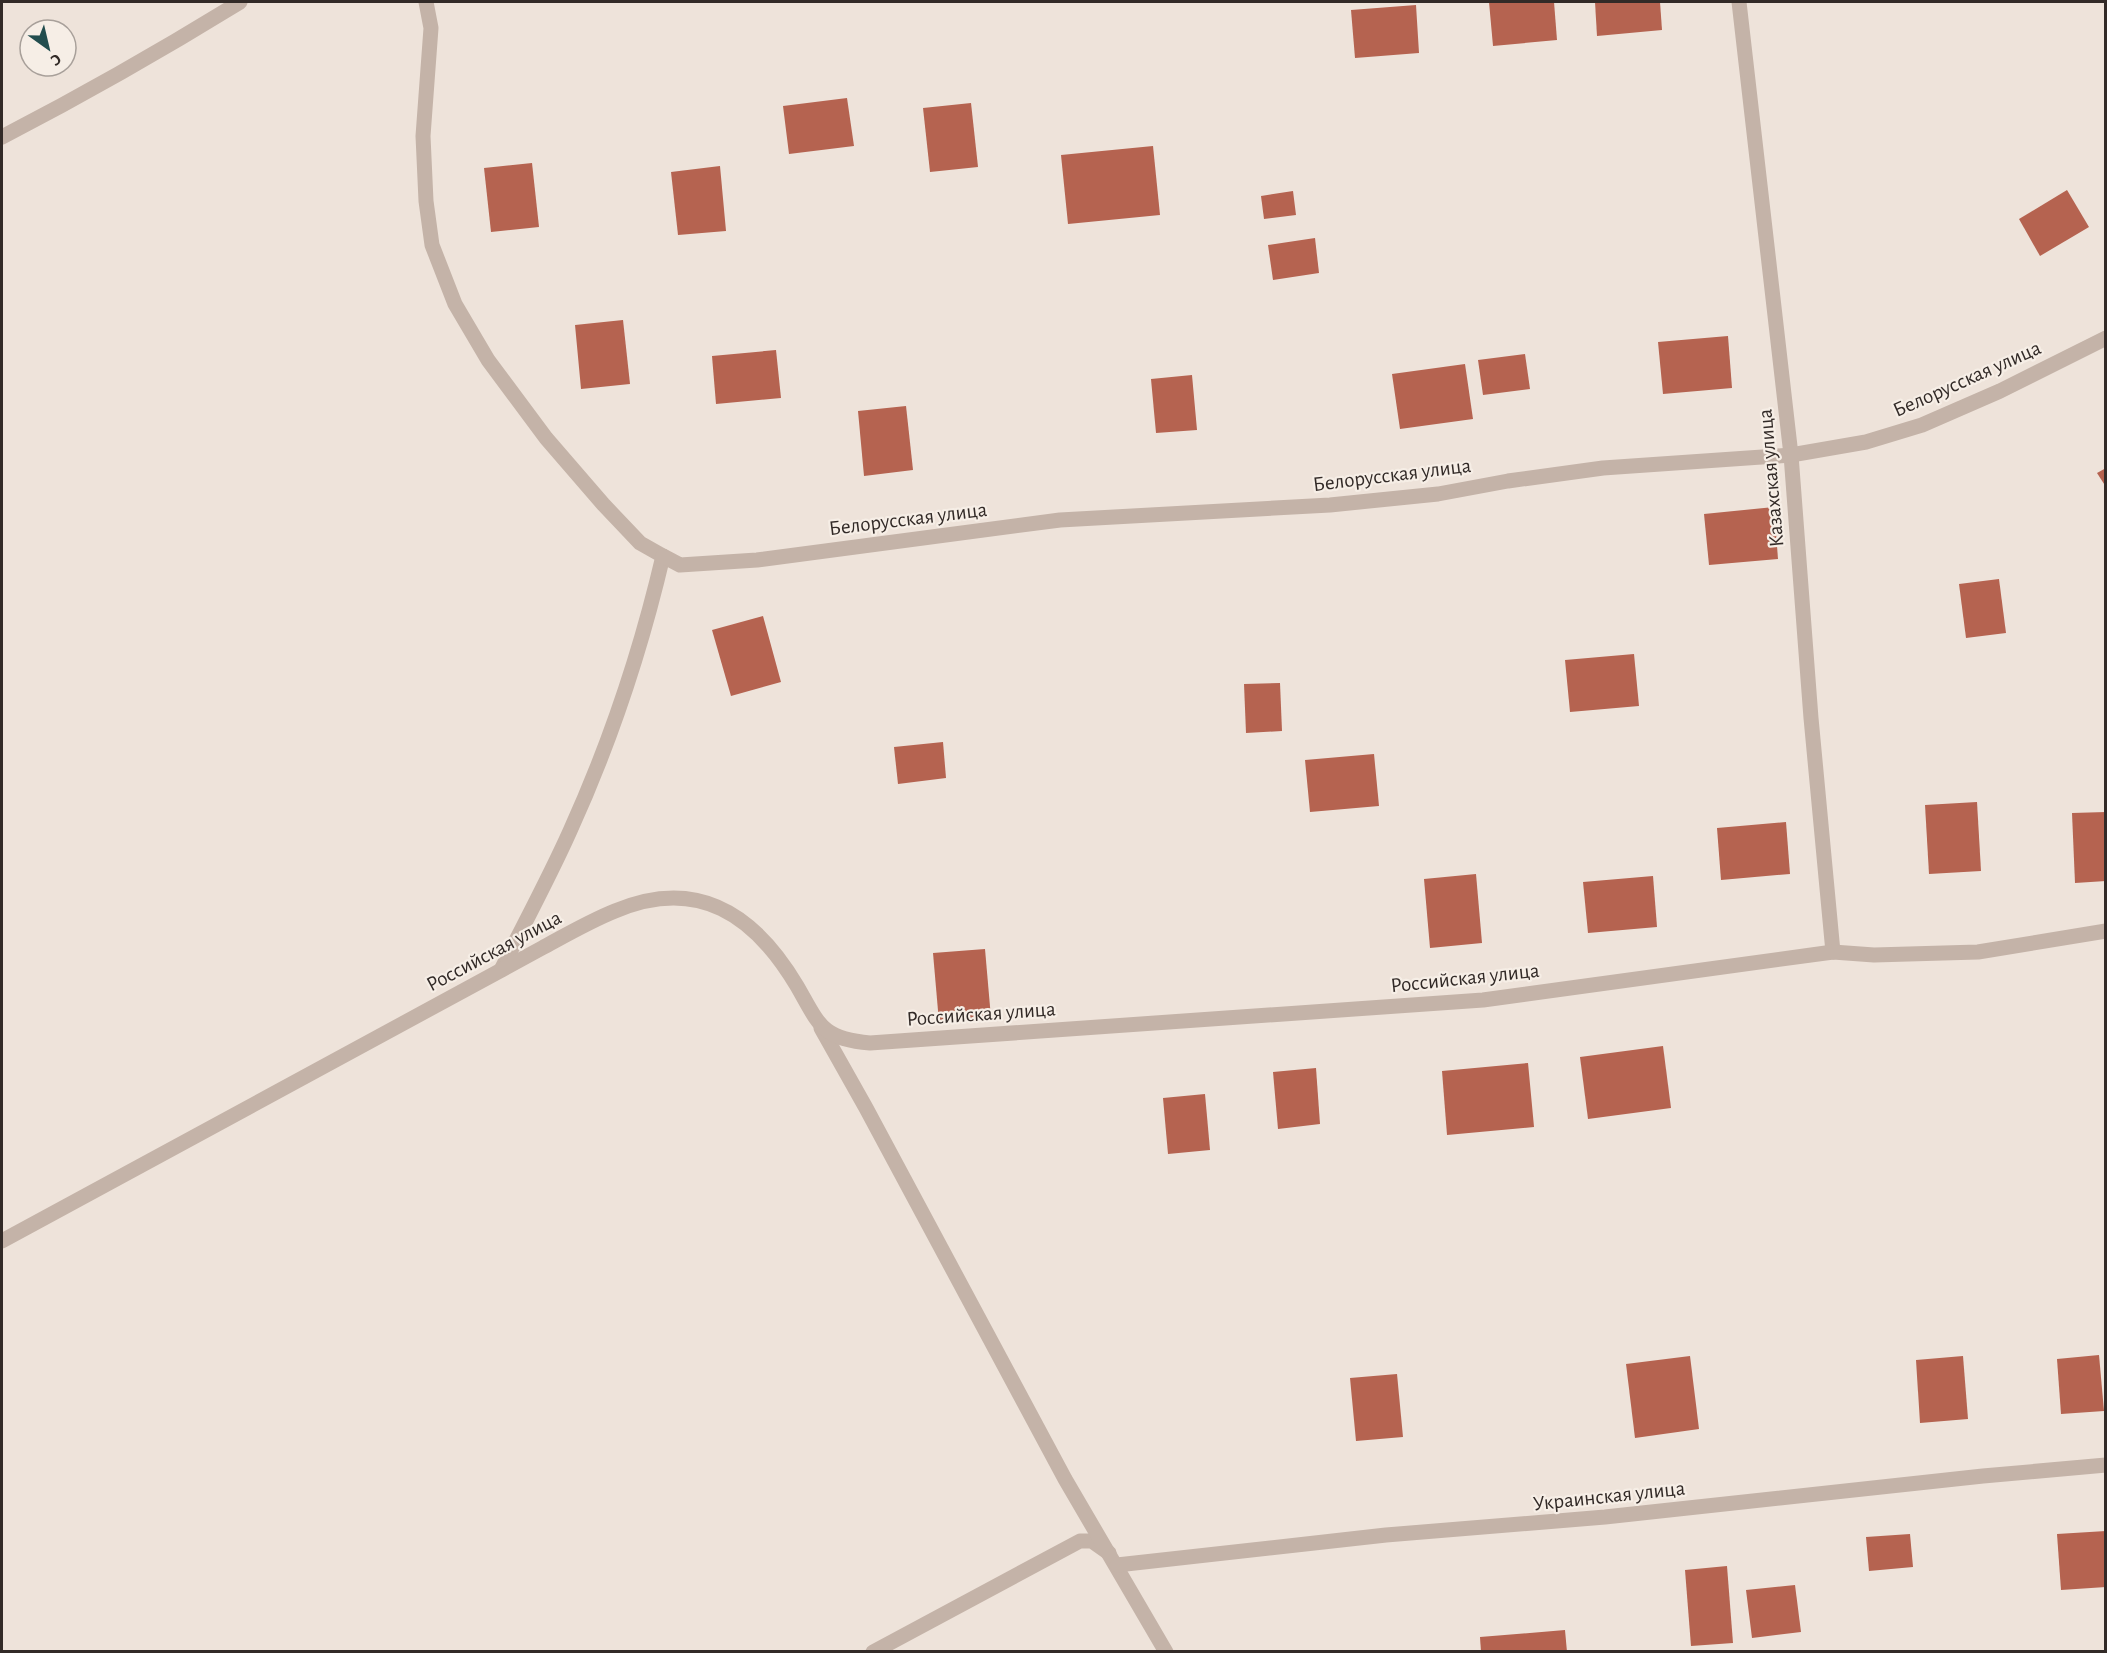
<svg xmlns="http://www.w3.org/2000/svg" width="2107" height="1653" font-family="'Alegreya Sans',sans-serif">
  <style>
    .building { fill: #b56350 }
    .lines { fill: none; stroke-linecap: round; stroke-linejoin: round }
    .lane { stroke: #c4b3a8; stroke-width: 15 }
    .street { stroke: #c4b3a8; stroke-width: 15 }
    .labels { text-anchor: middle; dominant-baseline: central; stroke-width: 4.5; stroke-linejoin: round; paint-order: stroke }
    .street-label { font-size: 21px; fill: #322a27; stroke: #f6eee6 }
  </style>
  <rect width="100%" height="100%" fill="#eee3da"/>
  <g class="building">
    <polygon points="1489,2 1554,2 1557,40 1493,46"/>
    <polygon points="1595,2 1660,2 1662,30 1597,36"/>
    <polygon points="1416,5 1419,53 1355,58 1351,10"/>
    <polygon points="847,98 854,146 789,154 783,106"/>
    <polygon points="971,103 978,167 930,172 923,108"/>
    <polygon points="1153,146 1160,215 1068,224 1061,155"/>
    <polygon points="532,163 539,227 491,232 484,168"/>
    <polygon points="720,166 726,231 678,235 671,172"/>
    <polygon points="2067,190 2089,227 2040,256 2019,219"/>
    <polygon points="1293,191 1296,215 1264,219 1261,196"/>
    <polygon points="1315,238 1319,273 1273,280 1268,245"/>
    <polygon points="623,320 630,384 581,389 575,325"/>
    <polygon points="1728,336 1732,388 1663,394 1658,342"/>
    <polygon points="776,350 781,398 716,404 712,356"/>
    <polygon points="1525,354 1530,389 1483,395 1478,360"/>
    <polygon points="1465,364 1473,419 1400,429 1392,374"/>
    <polygon points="1192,375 1197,430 1156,433 1151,379"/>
    <polygon points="906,406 913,470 864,476 858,411"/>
    <polygon points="2106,468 2106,487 2097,473"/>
    <polygon points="1774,507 1778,559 1709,565 1704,514"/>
    <polygon points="1999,579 2006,633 1966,638 1959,584"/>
    <polygon points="763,616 781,682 731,696 712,630"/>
    <polygon points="1634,654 1639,706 1570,712 1565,660"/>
    <polygon points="1280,683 1282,731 1246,733 1244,684"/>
    <polygon points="943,742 946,778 898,784 894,747"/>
    <polygon points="1374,754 1379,806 1310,812 1305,760"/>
    <polygon points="1977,802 1981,871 1929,874 1925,805"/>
    <polygon points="2106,812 2106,881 2075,883 2072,813"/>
    <polygon points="1786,822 1790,874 1721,880 1717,828"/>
    <polygon points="1476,874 1482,943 1430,948 1424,879"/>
    <polygon points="1653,876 1657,927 1588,933 1583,882"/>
    <polygon points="985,949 991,1018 939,1022 933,953"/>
    <polygon points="1663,1046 1671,1108 1588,1119 1580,1057"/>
    <polygon points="1528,1063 1534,1127 1447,1135 1442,1071"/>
    <polygon points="1316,1068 1320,1124 1278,1129 1273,1072"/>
    <polygon points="1205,1094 1210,1150 1168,1154 1163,1098"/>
    <polygon points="2099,1355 2104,1411 2061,1414 2057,1359"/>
    <polygon points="1690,1356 1699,1429 1635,1438 1626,1364"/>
    <polygon points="1963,1356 1968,1419 1920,1423 1916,1360"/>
    <polygon points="1397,1374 1403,1437 1356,1441 1350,1378"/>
    <polygon points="2106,1531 2106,1587 2061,1590 2057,1534"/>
    <polygon points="1910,1534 1913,1567 1869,1571 1866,1537"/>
    <polygon points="1727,1566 1733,1643 1691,1646 1685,1570"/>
    <polygon points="1795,1585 1801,1632 1752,1638 1746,1590"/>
    <polygon points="1565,1630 1567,1652 1481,1652 1480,1637"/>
  </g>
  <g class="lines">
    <g class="lane">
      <path d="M426 2 431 28 423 136 426 201 432 245 455 304 488 360 546 438 603 504 640 543 663 556C641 650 610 743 570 831 549 878 524 924 501 970"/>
      <path d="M2 137C83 95 162 50 240 2"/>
      <polyline points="873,1652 1080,1541 1092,1541 1109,1553"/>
    </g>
    <g class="street">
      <polyline points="1739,2 1791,455 1811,718 1833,952"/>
      <polyline points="663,556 680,565 757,560 1060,520 1330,505 1438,494 1508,481 1603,468 1791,455 1866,442 1922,425 2000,391 2106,338"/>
      <polyline points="821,1028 866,1108 1065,1479 1166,1652"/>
      <path d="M2 1241 542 948C566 935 590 921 615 911 698 876 755 915 797 986 819 1024 821 1039 870 1043L1483 1000 1833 952 1874 955 1978 952 2106 931"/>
      <polyline points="1117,1565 1386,1535 1605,1517 1983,1476 2106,1465"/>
    </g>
  </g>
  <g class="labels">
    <g class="street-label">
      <text transform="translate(1967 379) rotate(-24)">Белорусская улица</text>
      <text transform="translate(1392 475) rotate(-7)">Белорусская улица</text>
      <text transform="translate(1771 478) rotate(-95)">Казахская улица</text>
      <text transform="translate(908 519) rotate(-7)">Белорусская улица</text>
      <text transform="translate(494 951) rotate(-28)">Российская улица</text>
      <text transform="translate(1465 978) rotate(-6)">Российская улица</text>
      <text transform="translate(981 1014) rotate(-4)">Российская улица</text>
      <text transform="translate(1609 1496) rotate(-6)">Украинская улица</text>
    </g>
  </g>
  <rect width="2107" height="1653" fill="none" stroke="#322a27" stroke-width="6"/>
  <g transform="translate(48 48) rotate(146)"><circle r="28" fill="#f6eee6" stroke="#a8a09a" stroke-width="1.5"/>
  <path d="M0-4.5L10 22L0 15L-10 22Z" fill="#224d4e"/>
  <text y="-9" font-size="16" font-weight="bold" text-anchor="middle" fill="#322a27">С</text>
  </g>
</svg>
